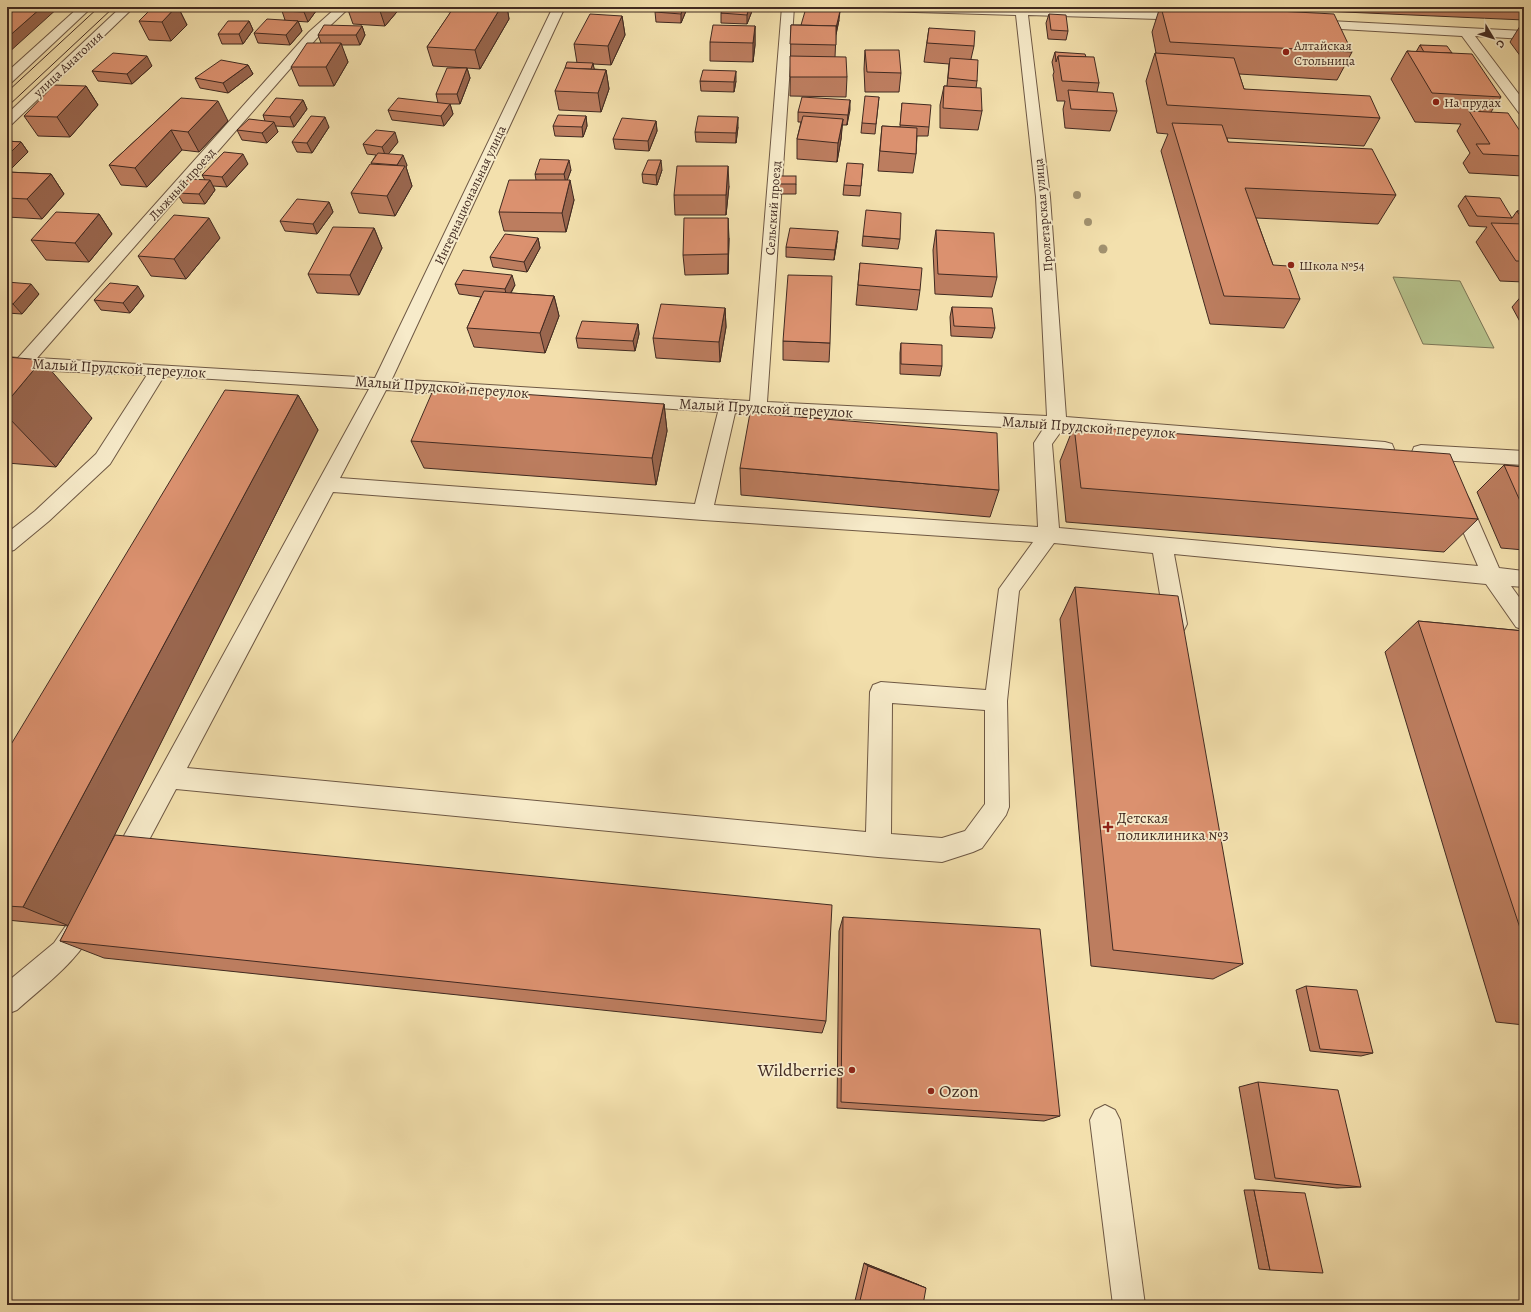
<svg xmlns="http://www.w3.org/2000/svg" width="1531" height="1312" font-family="Alegreya,serif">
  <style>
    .green { fill: #b6c38d; stroke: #7c7657 }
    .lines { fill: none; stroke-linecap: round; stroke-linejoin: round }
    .minor-casing { stroke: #6e5844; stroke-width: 2 }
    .minor { fill: #f7ebca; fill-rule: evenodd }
    .tram { stroke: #412a21; stroke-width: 1 }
    .tree { fill: #a1916f }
    .wall { fill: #bc7d5f; stroke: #412a21 }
    .shaded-wall { fill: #99664e; stroke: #412a21 }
    .building { fill: #db916f; stroke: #412a21 }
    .poi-dot { fill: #8f2418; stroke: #f7ebca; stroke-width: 1.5 }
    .labels { text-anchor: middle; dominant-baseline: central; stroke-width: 3.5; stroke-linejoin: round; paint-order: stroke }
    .far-poi-label { font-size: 13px; fill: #412a21; stroke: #f7ebca; text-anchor: start }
    .far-street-label { font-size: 13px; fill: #412a21; stroke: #f7ebca }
    .street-label { font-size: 15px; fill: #412a21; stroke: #f7ebca }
    .poi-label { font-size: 15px; fill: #412a21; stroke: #f7ebca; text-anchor: start }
    .near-poi-label { font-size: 18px; fill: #412a21; stroke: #f7ebca; text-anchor: end }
  </style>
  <rect width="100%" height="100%" fill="#f3e0ad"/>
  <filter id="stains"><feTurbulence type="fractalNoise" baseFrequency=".005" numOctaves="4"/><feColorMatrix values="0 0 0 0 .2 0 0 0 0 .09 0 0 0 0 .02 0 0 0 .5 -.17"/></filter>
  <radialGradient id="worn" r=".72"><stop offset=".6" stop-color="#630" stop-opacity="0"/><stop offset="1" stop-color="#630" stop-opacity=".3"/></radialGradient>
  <polygon class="green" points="1393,277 1460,281 1494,348 1423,344"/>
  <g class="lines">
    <defs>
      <g id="minor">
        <polygon points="7,7 19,7 11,15 7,16"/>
        <polygon points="79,7 92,7 12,82 7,83 7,72"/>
        <polygon points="121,7 134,7 12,124 7,125 7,114"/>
        <path d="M337 7H350L317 38 37 358 375 378 553 7H565L392 379 750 401 782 7H794L767 402 1047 416 1036 197 1016 15 881 11 875 7H1027L1187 13 1193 17 1191 20 1028 15 1050 197 1066 417 1385 442 1392 444 1394 449 1392 454 1385 456 1062 430 1052 444 1059 528 1478 566 1449 499 1452 494 1459 492 1466 494 1469 499 1499 568 1524 571V587L1511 586 1524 604V630L1516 627 1486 584 1174 554 1187 624 1184 630 1176 633 1168 630 1165 624 1153 553 1054 543 1019 591 1007 701 1009 807 1006 815 982 848 973 852 942 862 878 857 176 789 132 872 123 875 114 872 110 863 114 854 369 389 164 376 110 464 49 521 14 550 7 552V533L35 511 96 454 147 375 7 369V357L18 358 309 32ZM386 390 718 412 695 504 340 478ZM735 413 1043 429 1034 443 1038 527 714 505ZM333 492 703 520 1033 542 999 589 986 690 881 682 873 685 870 692 866 832 187 768ZM892 703 985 710V804L965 831 942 838 891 834Z"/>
        <polygon points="1310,20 1524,31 1524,39 1475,36 1524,101 1524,114 1519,113 1462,36 1306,27 1304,24 1306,21"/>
        <polygon points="1421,445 1524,451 1524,465 1421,459 1414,457 1412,452 1414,447"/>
        <path d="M85 907 94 911 98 920C82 959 47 983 17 1010L7 1014V982L54 943 76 911Z"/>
        <polygon points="1105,1105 1115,1110 1120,1120 1145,1305 1113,1305 1090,1120 1095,1110"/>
      </g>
    </defs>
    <use href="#minor" class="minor-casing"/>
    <use href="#minor" class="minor"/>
    <g class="tram">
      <polyline points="7,92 99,7"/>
      <polyline points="7,107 114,7"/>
    </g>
  </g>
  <g class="tree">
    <circle cx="1077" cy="195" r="4"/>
    <circle cx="1088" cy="222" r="4"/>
    <circle cx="1103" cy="249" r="4.5"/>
  </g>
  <g class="wall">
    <polygon points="153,7 178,7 187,25 171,41 149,40 139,21"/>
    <polygon points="319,7 308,22 293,21 298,21 302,31 290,45 258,43 254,33 285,20 282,11"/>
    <polygon points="347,7 401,7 385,26 353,24"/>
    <polygon points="428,7 507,7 509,19 480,69 467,68 470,78 460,104 450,104 453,114 444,126 392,120 388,110 438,103 436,94 467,68 433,66 427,47 451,12 429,9"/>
    <polygon points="657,7 685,7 686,11 681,23 656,22 655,12"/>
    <polygon points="1160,7 1202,7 1352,52 1337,80 1239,74 1244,89 1380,118 1364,146 1227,138 1228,142 1396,195 1378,224 1256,218 1273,265 1300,299 1284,328 1210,324 1161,151 1168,134 1157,133 1146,81 1155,53 1156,53 1152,32"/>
    <polygon points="1321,7 1524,7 1524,20 1322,11"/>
    <polygon points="752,11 747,24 721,23 721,13"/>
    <polygon points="1049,14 1068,31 1066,40 1048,39 1046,23"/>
    <polygon points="622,16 625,35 611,65 593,64 594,69 606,70 609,89 601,112 559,110 555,91 577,63 574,44"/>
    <polygon points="839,20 836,35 835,57 847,77 846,97 790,96 791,25 801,25"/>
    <polygon points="249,21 253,30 243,44 222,44 218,34"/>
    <polygon points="1522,23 1524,24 1524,61 1510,42"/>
    <polygon points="362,26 365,35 360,45 341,45 348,62 334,86 299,86 291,67 321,43 318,35"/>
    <polygon points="755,26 755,45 753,62 710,61 710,42"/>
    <polygon points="929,28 974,46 971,59 977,81 976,88 982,111 978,130 940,128 940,105 944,86 947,86 949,64 924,62"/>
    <polygon points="1420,45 1452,53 1501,97 1491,112 1524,137 1524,175 1523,176 1469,173 1463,163 1470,153 1457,131 1461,124 1415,122 1391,79 1407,51 1416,52"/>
    <polygon points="865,50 901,73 899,92 865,92 864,69"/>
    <polygon points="1055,52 1086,57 1099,83 1097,92 1117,111 1110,131 1065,128 1063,109 1065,101 1057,101 1053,75 1054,72 1052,62"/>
    <polygon points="248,65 253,74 228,93 200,88 195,78"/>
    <polygon points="152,66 132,84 98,81 92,71"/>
    <polygon points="700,81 736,81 734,92 701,91"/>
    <polygon points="86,86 98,105 70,137 38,136 24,116"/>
    <polygon points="879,97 875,134 861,133 862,123"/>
    <polygon points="181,98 228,121 199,152 182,150 147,187 121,185 109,165"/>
    <polygon points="303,100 307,109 294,127 275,126 278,132 267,143 242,140 237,130 265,121 263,115"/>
    <polygon points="850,100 847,125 842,125 841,139 837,162 797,159 797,139 801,122 798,122 798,112"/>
    <polygon points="902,103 929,127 928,136 917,136 916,154 913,173 878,171 882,126 900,127"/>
    <polygon points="586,116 587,126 583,137 555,136 553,126"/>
    <polygon points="656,121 657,131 649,151 615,149 613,139"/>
    <polygon points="329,127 312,153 297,152 292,142"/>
    <polygon points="738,127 736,143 696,142 695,132"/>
    <polygon points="7,141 21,142 28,152 8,172 51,174 64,194 42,219 7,217"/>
    <polygon points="398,142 388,154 407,165 406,167 412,186 395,216 359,213 351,193 372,164 371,163 376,155 367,154 363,144"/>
    <polygon points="248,164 227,187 213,186 215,190 205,204 183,203 177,193 205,180 202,175"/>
    <polygon points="863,164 860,196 843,195 844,185"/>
    <polygon points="571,170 567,180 574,200 566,232 504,231 499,212 536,180 535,174"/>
    <polygon points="662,170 657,185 643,183 642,174"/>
    <polygon points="776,176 796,184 796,194 776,194"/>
    <polygon points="729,186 726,215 675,215 674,195"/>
    <polygon points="1465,196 1512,218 1517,211 1524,211 1524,282 1500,281 1476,242 1487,227 1469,226 1458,206"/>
    <polygon points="329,202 333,212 317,234 285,231 280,221"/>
    <polygon points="99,214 112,234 89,262 46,260 31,240"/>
    <polygon points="374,228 382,248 359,295 317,293 308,274"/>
    <polygon points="936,230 997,277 992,297 935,294 933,250"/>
    <polygon points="863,236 900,239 898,249 862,246"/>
    <polygon points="220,238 186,279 151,276 138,256"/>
    <polygon points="538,238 540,248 527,272 493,267 490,257"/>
    <polygon points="729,238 728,274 685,275 683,255"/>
    <polygon points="837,241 834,260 786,257 786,247"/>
    <polygon points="860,263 920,290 917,310 856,305"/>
    <polygon points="7,282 39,294 22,314 7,313"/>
    <polygon points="455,284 515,285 511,293 554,296 559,316 545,353 474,347 467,328 481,297 459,294"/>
    <polygon points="1524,293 1524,329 1512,307"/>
    <polygon points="144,296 130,313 101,310 94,300"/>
    <polygon points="952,307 995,328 992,338 951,336 950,317"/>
    <polygon points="725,308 726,327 720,362 656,358 653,338"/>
    <polygon points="638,324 639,334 635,351 578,348 576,338"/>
    <polygon points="783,341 830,343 829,362 783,360"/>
    <polygon points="901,343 942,366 940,376 900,374 900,353"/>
    <polygon points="7,357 92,418 56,467 7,463"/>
    <polygon points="298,395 318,430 99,865 826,1021 822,1033 104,958 60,941 68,926 7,920 7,751"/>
    <polygon points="664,404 667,431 656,485 424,468 411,441"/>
    <polygon points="1074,426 1478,519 1444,552 1066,522 1060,461"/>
    <polygon points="1504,465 1524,467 1524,550 1501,548 1477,492"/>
    <polygon points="740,468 999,490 990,517 741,495"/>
    <polygon points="1075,587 1243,964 1213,979 1091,966 1060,619"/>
    <polygon points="1418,621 1524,631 1524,1025 1496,1022 1385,652"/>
    <polygon points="843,917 1060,1116 1044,1121 837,1108 839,931"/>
    <polygon points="1306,986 1373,1053 1361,1056 1310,1051 1296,990"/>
    <polygon points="1258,1082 1361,1187 1337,1188 1255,1179 1239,1087"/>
    <polygon points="1244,1190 1254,1190 1270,1270 1259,1269"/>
    <polygon points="864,1263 919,1285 923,1305 854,1305"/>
  </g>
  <g class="shaded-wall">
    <polygon points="42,7 59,7 7,54 7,38"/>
    <polygon points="176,7 178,7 187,25 171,41 162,22"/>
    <polygon points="308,7 319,7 308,22 304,12"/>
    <polygon points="380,7 401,7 385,26 379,8"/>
    <polygon points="501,7 507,7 509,19 480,69 475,50"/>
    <polygon points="683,7 685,7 686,11 681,23 681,14"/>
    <polygon points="749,7 752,7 752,11 747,24 747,15"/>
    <polygon points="840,11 839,20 835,38 836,28"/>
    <polygon points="622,16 625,35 611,65 608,46"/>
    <polygon points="249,21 253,30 243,44 239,34"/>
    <polygon points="298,21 302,31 290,45 286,35"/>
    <polygon points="362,26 365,35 360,45 356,35"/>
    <polygon points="755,26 755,45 753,62 753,43"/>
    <polygon points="341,43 348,62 334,86 326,67"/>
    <polygon points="147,56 152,66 132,84 127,74"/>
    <polygon points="593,63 595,73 589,74"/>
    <polygon points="248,65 253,74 228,93 223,83"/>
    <polygon points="467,68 470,78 460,104 457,94"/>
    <polygon points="606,70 609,89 601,112 598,93"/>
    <polygon points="736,71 736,81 734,92 734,82"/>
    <polygon points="86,86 98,105 70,137 57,117"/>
    <polygon points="303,100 307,109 294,127 290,117"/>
    <polygon points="850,100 850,110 847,125 848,115"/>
    <polygon points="218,101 228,121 199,152 188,132"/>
    <polygon points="450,104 453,114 444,126 441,116"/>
    <polygon points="586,116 587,126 583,137 582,127"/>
    <polygon points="325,117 329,127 312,153 307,143"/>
    <polygon points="738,117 738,127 736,143 736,133"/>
    <polygon points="843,119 841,139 837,162 838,143"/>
    <polygon points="656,121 657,131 649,151 648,141"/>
    <polygon points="274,122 278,132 267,143 262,133"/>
    <polygon points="171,130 182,150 147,187 135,168"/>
    <polygon points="395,132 398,142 386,157 382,147"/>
    <polygon points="21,142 28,152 7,173 7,156"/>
    <polygon points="243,154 248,164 227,187 222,177"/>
    <polygon points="403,155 407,165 406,167 412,186 395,216 387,196 400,175 397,165"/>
    <polygon points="569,160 571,170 566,184 564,174"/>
    <polygon points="661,160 662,170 657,185 656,175"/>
    <polygon points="728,166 729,186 726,215 726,195"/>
    <polygon points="51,174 64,194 42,219 27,199"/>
    <polygon points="210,180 215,190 205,204 199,194"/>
    <polygon points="570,180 574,200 566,232 562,213"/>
    <polygon points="329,202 333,212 317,234 313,224"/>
    <polygon points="99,214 112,234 89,262 75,243"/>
    <polygon points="209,218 220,238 186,279 174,259"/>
    <polygon points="728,218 729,238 728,274"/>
    <polygon points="374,228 382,248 359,295 350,275"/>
    <polygon points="838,231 837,241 834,260 835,250"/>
    <polygon points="538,238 540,248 527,272 524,262"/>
    <polygon points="512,275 515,285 507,299 505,289"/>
    <polygon points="31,284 39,294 22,314 13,304"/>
    <polygon points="138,286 144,296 130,313 123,303"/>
    <polygon points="554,296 559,316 545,353 540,333"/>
    <polygon points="725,308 726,327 720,362 719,342"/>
    <polygon points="638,324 639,334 635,351 633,341"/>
    <polygon points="42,360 92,418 56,467 7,416 7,402"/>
    <polygon points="298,395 318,430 69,926 23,907"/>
    <polygon points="664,404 667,431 656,485 652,458"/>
    <polygon points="864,1263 919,1285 926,1288 868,1266"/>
  </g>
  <g class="building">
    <polygon points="18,7 42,7 7,38 7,17"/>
    <polygon points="153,7 176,7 162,22 139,21"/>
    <polygon points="285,7 308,7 304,12 282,11"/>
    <polygon points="454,7 501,7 475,50 427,47"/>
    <polygon points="657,7 683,7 681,14 655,12"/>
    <polygon points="723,7 749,7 747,15 721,13"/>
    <polygon points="1161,7 1202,7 1334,14 1352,52 1170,42"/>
    <polygon points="806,8 840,11 836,28 836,26 801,25"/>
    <polygon points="590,14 622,16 608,46 574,44"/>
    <polygon points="1049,14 1066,15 1068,31 1051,30"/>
    <polygon points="267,19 298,21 286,35 254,33"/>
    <polygon points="228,21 249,21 239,34 218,34"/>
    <polygon points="324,25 362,26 356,35 318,35"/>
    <polygon points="713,25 755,26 753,43 710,42"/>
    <polygon points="791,25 836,26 836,45 790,44"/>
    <polygon points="929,28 975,31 974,46 927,43"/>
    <polygon points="307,43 341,43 326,67 291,67"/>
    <polygon points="1420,45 1447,46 1452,53 1424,52"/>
    <polygon points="865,50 899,50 901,73 867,72"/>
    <polygon points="1407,51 1472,54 1501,97 1432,93"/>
    <polygon points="1055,52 1085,54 1086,57 1058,56 1056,62"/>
    <polygon points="113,53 147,56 127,74 92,71"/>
    <polygon points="1155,53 1234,58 1244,89 1370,96 1380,118 1167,105"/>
    <polygon points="790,56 846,57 847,77 790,77"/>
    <polygon points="1058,56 1094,57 1099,83 1062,81"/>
    <polygon points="950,58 978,60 977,81 948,78"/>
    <polygon points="221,60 248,65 223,83 195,78"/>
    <polygon points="567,62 593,63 591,69 565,68"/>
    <polygon points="447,68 467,68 457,94 436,94"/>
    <polygon points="565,68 606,70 598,93 555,91"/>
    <polygon points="703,70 736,71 734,82 700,81"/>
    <polygon points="54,85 86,86 57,117 24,116"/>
    <polygon points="944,86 981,88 982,111 943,108"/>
    <polygon points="1068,90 1113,93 1117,111 1071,109"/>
    <polygon points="865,96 879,97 876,124 862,123"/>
    <polygon points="802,97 850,100 848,115 798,112"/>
    <polygon points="181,98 218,101 188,132 171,130 135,168 109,165"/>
    <polygon points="276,98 303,100 290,117 263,115"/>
    <polygon points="398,98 450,104 441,116 388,110"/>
    <polygon points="902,103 931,105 929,127 900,125"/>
    <polygon points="1469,111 1508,113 1524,137 1524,156 1483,154 1476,144 1490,144"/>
    <polygon points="558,115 586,116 582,127 553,126"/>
    <polygon points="311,116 325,117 307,143 292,142"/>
    <polygon points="698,116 738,117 736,133 695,132"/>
    <polygon points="803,116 843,119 838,143 797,139"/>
    <polygon points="622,118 656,121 648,141 613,139"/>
    <polygon points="249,119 274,122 262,133 237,130"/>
    <polygon points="1172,123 1222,125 1228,142 1372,149 1396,195 1245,188 1273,265 1288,266 1300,299 1224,296"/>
    <polygon points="882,126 917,128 916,154 880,151"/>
    <polygon points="376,130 395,132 382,147 363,144"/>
    <polygon points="7,141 21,142 7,156"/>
    <polygon points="224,152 243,154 222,177 202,175"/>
    <polygon points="378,153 403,155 397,165 371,163"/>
    <polygon points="540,159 569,160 564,174 535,174"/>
    <polygon points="648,160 661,160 656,175 642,174"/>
    <polygon points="847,163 863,164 861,186 844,185"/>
    <polygon points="370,164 405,166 387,196 351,193"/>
    <polygon points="677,166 728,166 726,195 674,195"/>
    <polygon points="7,172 51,174 27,199 7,198"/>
    <rect x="776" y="176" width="20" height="8"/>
    <polygon points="188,179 210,180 199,194 177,193"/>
    <polygon points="509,180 570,180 562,213 499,212"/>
    <polygon points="1465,196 1500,198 1512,218 1477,216"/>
    <polygon points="297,199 329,202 313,224 280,221"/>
    <polygon points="866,210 901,213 900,239 863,236"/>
    <polygon points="1517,211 1524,211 1524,222"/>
    <polygon points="56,212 99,214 75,243 31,240"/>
    <polygon points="174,215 209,218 174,259 138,256"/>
    <polygon points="684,218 728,218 728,254 683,255"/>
    <polygon points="1491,223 1524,224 1524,261 1516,261"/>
    <polygon points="333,227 374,228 350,275 308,274"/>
    <polygon points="790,228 838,231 835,250 786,247"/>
    <polygon points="936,230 994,233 997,277 938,274"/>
    <polygon points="505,234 538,238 524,262 490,257"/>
    <polygon points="860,263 922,268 920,290 858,285"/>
    <polygon points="463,270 512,275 505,289 455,284"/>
    <polygon points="788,275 832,276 830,343 783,341"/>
    <polygon points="7,282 31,284 13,304 7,303"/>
    <polygon points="110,283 138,286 123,303 94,300"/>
    <polygon points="484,291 554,296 540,333 467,328"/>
    <polygon points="661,304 725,308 719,342 653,338"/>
    <polygon points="952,307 992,308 995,328 954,326"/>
    <polygon points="582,321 638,324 633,341 576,338"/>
    <polygon points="901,343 942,345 942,366 901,364"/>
    <polygon points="7,357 42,360 7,402"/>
    <polygon points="434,388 664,404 652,458 411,441"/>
    <polygon points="225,390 298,395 23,907 7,906 7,751"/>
    <polygon points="750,413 997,433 999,490 740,468"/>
    <polygon points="1074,426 1450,454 1478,519 1081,488"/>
    <polygon points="1504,465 1524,467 1524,510"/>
    <polygon points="1075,587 1178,596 1243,964 1113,950"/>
    <polygon points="1418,621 1524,631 1524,940"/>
    <polygon points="115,835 832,905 826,1021 60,941"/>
    <polygon points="843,917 1040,929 1060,1116 841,1102"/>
    <polygon points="1306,986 1357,990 1373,1053 1320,1049"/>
    <polygon points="1258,1082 1338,1090 1361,1187 1275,1178"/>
    <polygon points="1254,1190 1305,1193 1323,1273 1270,1270"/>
    <polygon points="868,1266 926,1288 923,1305 859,1305"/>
  </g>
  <g class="poi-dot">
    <circle cx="1286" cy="52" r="4"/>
    <circle cx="1436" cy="102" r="4"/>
    <circle cx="1291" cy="265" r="4"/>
    <path d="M1106 821h4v4h4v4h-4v4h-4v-4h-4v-4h4z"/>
    <circle cx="852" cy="1070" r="4"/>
    <circle cx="931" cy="1091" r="4"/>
  </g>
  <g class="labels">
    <g class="far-poi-label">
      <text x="1294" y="45">Алтайская<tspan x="1294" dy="15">Стольница</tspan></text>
      <text x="1444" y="102">На прудах</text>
      <text x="1299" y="265">Школа №54</text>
    </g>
    <g class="far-street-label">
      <text transform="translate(68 64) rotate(-43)">улица Анатолия</text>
      <text transform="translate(182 184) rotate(-48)">Лыжный проезд</text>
      <text transform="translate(470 195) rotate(-65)">Интернациональная улица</text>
      <text transform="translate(773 208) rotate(-86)">Сельский проезд</text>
      <text transform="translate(1043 215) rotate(-95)">Пролетарская улица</text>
    </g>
    <g class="street-label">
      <text transform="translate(119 368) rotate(3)">Малый Прудской переулок</text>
      <text transform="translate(442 387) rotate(4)">Малый Прудской переулок</text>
      <text transform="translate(766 408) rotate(3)">Малый Прудской переулок</text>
      <text transform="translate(1089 427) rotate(4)">Малый Прудской переулок</text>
    </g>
    <g class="poi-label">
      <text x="1117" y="818">Детская<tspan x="1117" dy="17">поликлиника №3</tspan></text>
    </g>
    <g class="near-poi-label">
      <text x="844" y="1070">Wildberries</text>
      <text x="939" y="1091" text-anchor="start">Ozon</text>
    </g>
  </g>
  <rect width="1531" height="1312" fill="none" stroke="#f3e0ad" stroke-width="24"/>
  <rect x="8" y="8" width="1515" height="1296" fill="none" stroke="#412a21" stroke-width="2"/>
  <rect x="12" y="12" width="1507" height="1288" fill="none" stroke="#412a21"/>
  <g transform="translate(1493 38) rotate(128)" stroke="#f7ebca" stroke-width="3" paint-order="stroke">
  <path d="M0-3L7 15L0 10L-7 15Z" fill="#412a21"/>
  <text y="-6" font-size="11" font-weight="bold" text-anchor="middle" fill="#412a21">С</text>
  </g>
  <rect width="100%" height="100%" filter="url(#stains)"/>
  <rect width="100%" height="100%" fill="url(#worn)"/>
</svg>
